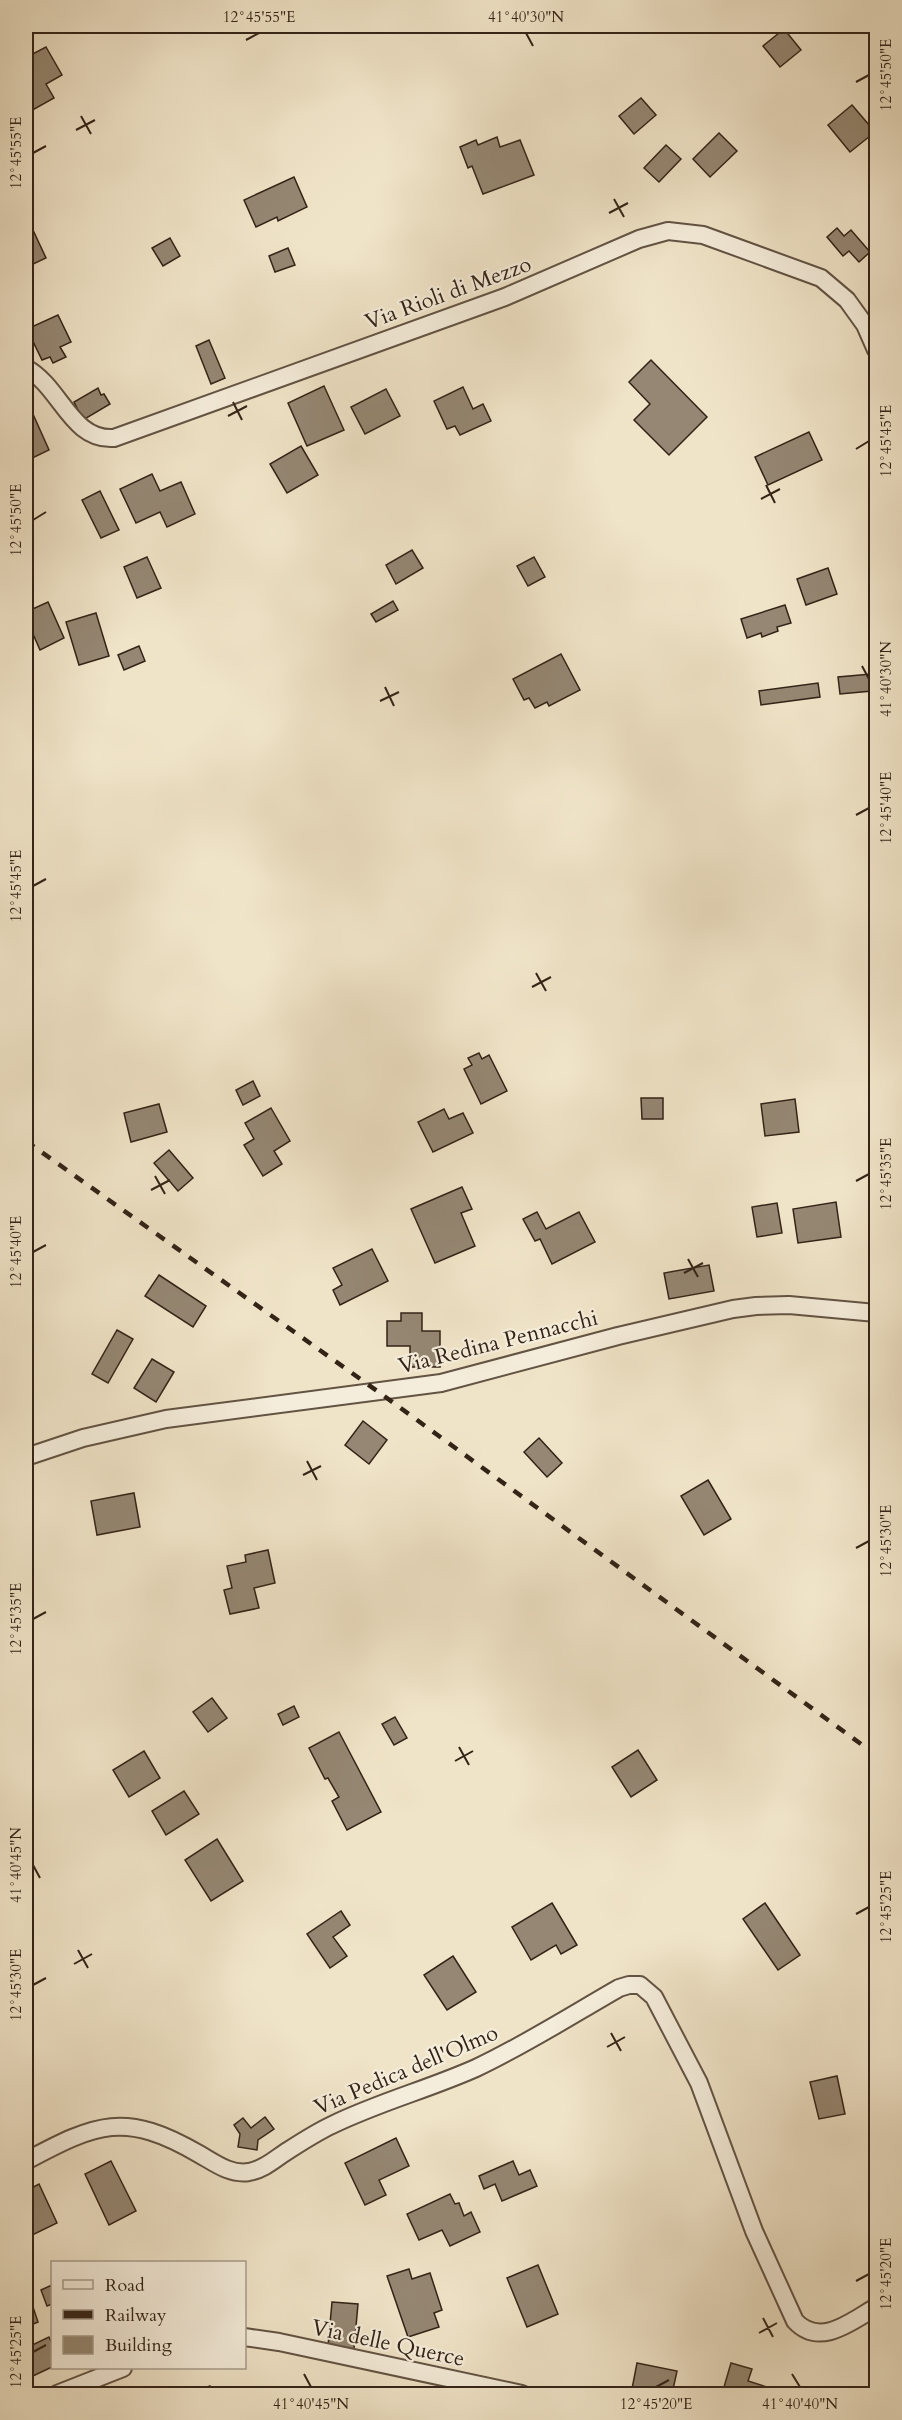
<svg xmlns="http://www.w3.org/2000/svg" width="902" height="2420" font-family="Cardo,serif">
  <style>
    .building { fill: #958773; stroke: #332317; stroke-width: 1.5 }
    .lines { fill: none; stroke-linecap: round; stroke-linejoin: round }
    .minor-casing { stroke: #625343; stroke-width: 20 }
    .minor { stroke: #f5eddb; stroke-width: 16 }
    .rail { stroke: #332317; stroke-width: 4.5; stroke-dasharray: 10 10; stroke-linecap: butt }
    .ticks { fill: none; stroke: #332317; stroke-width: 2 }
    .labels { text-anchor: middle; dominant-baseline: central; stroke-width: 4.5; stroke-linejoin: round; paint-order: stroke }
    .street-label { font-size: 22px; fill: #332317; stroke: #f5eddb }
    .neatline { fill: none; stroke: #332317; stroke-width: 2 }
    .ticks-label { font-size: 15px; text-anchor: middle; fill: #332317 }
  </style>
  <rect width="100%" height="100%" fill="#f0e4c8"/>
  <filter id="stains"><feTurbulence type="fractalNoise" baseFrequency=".00333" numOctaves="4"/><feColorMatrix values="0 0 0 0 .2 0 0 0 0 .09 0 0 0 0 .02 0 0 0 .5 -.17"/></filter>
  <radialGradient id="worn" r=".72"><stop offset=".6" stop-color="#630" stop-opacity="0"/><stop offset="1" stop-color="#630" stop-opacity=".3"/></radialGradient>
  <g class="building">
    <polygon points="784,29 801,50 780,67 763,46"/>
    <polygon points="46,47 62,75 46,84 54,98 29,112 26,106 26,49 29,56"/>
    <polygon points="641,98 656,115 634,134 619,116"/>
    <polygon points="852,105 875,132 850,152 828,125"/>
    <polygon points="719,133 737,151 710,177 693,159"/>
    <polygon points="497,137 500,147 520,140 534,175 483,194 472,166 468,168 460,147 476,140 478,145"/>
    <polygon points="666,145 681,159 659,182 644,168"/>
    <polygon points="294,177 307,207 278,221 277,217 256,227 244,200"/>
    <polygon points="26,215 46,258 27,267 26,263"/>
    <polygon points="837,228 844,236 851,230 870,252 859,262 849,251 843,256 827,237"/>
    <polygon points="170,238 180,256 163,266 152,248"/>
    <polygon points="288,248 295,265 275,272 269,256"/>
    <polygon points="58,315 71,342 60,347 66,357 53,363 50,357 42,360 27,329"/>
    <polygon points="209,340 225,378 211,384 196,346"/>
    <polygon points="651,360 707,417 669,455 634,420 650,404 629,382"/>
    <polygon points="324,386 344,430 307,446 288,403"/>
    <polygon points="463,387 473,409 483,404 491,421 460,435 455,426 447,429 434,401"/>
    <polygon points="98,388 101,395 104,394 110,404 83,420 74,402"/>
    <polygon points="386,389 400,416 365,434 351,407"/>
    <polygon points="28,403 49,450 26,461 26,404"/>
    <polygon points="809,432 822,460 768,485 755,457"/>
    <polygon points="301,446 318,475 287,493 270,464"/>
    <polygon points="152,474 160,491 181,482 195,514 167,527 160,512 136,523 120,489"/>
    <polygon points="100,491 119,530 101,538 82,500"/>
    <polygon points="412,550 423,568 396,584 386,565"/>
    <polygon points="147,557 161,588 137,598 124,567"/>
    <polygon points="534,557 545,577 528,586 517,566"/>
    <polygon points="828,568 837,594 806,605 797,579"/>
    <polygon points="393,601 398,610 376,622 371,614"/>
    <polygon points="48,602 64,638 40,650 26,618 26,612"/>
    <polygon points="785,605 791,623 777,627 778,631 762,637 761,633 747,638 741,619"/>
    <polygon points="96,613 109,656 79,665 66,622"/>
    <polygon points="139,646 145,661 124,670 118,655"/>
    <polygon points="561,654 580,690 549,706 547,702 535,708 529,698 524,700 513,679"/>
    <polygon points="871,674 872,691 840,694 838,677"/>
    <polygon points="818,683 820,697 761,705 759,691"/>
    <polygon points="479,1053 482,1059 489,1055 507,1091 481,1104 464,1069 472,1065 468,1058"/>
    <polygon points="253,1081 260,1096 243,1105 236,1090"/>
    <polygon points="641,1098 663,1098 663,1119 642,1119"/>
    <polygon points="795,1099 799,1132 765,1136 761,1104"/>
    <polygon points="159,1104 167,1132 131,1142 124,1113"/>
    <polygon points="271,1108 290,1141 274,1151 282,1164 263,1176 244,1145 254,1139 245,1123"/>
    <polygon points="444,1109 449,1119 463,1113 473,1133 433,1152 418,1122"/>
    <polygon points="169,1150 193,1178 178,1191 154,1163"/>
    <polygon points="462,1187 472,1209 461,1213 475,1246 435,1263 411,1209"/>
    <polygon points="836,1202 841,1237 798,1243 793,1209"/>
    <polygon points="777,1203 782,1233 757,1237 752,1207"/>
    <polygon points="537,1212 546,1229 579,1212 595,1242 552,1264 540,1239 535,1241 523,1219"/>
    <polygon points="372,1249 388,1281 340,1305 333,1290 342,1285 333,1268"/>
    <polygon points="709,1265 714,1291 669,1299 664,1273"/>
    <polygon points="159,1275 206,1306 193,1327 145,1296"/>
    <polygon points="401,1313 422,1313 422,1331 440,1331 440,1367 410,1367 410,1346 387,1346 387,1321 401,1321"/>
    <polygon points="117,1330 133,1339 108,1383 92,1374"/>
    <polygon points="152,1359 174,1372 156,1402 134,1388"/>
    <polygon points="363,1421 387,1440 369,1464 345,1445"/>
    <polygon points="539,1438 562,1463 547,1477 524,1452"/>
    <polygon points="708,1480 731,1519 704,1535 681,1496"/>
    <polygon points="134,1493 140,1527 97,1535 91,1501"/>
    <polygon points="268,1550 275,1583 254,1588 259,1608 230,1614 224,1590 232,1588 227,1566 246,1562 245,1555"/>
    <polygon points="212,1698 227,1718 208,1732 193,1712"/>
    <polygon points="294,1706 299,1717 283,1725 278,1714"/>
    <polygon points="395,1717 407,1738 394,1745 382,1724"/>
    <polygon points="339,1732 381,1812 347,1830 332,1801 339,1797 328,1778 325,1779 309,1748"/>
    <polygon points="638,1750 657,1780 631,1797 612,1767"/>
    <polygon points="144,1751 160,1778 129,1797 113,1770"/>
    <polygon points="184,1791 199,1814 166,1835 152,1811"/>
    <polygon points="217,1839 243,1881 211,1901 185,1860"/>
    <polygon points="552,1903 577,1945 561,1954 556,1945 531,1960 512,1927"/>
    <polygon points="765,1903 800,1955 778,1970 743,1919"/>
    <polygon points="341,1911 350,1925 333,1937 347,1956 330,1968 307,1934"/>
    <polygon points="453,1956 476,1992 447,2010 424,1975"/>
    <polygon points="837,2076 845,2114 819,2119 810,2082"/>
    <polygon points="265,2117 274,2129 258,2140 257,2150 238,2147 240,2134 234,2125 243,2118 251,2128"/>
    <polygon points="396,2138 409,2166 379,2180 386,2195 365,2205 345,2163"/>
    <polygon points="111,2161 136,2211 109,2225 85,2174"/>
    <polygon points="513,2161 519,2175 530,2170 537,2186 502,2201 495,2184 484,2189 479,2176"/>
    <polygon points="39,2184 57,2223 26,2238 26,2191"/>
    <polygon points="450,2194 455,2204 459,2203 464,2216 471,2212 480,2232 450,2246 442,2230 419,2240 407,2214"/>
    <polygon points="538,2265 558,2314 527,2327 507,2278"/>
    <polygon points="409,2269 412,2279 430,2273 442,2310 434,2313 439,2327 408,2337 387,2276"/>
    <polygon points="52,2285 52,2304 47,2306 41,2290"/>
    <polygon points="332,2302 358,2304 354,2349 328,2346"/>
    <polygon points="32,2304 38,2322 26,2327 26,2306"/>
    <polygon points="49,2337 52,2344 52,2367 33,2376 26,2358 26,2348"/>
    <polygon points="637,2363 677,2371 672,2394 631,2394"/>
    <polygon points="731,2363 752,2369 748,2381 767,2387 765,2394 722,2394"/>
    <polygon points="210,2386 213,2394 186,2394"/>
  </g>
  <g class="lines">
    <defs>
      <g id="minor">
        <path d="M26 368C61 387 71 441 114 438L505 297 639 239 668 231 703 235 821 278 847 300 865 325 876 350"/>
        <polyline points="26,1457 83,1438 166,1419 441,1383 618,1336 733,1309 756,1306 789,1305 876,1313"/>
        <path d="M26 2161C97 2123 125 2111 199 2154 215 2163 230 2175 249 2172 265 2169 276 2158 289 2150 303 2141 317 2132 332 2125 379 2102 429 2089 476 2068 525 2045 572 2015 619 1988L629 1985H640L654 1997 699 2083 754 2231 795 2321C820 2348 852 2321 876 2307"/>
        <polyline points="244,2337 279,2342 522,2394"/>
        <polyline points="57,2394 123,2368"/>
      </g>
    </defs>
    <use href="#minor" class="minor-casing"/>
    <use href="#minor" class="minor"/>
    <polyline class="rail" points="26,1141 380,1393 876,1755"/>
  </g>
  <path class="ticks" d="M526 33 533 46M246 40 259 33M856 82 869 75M81 116 91 134M76 130 95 120M33 153 46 146M614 199 624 217M609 213 628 203M233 402 242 420M228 416 247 406M856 449 869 441M766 485 775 503M761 499 780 489M33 520 46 512M862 666 869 679M385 687 394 706M380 701 399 692M856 815 869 808M33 886 46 879M536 973 546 991M532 987 551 977M155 1176 165 1194M856 1181 869 1174M151 1190 170 1180M33 1252 46 1245M688 1259 698 1277M684 1273 703 1263M307 1461 317 1480M303 1475 321 1466M856 1548 869 1541M33 1619 46 1612M459 1747 469 1765M455 1761 473 1751M33 1865 40 1878M856 1914 869 1907M78 1950 88 1968M74 1964 92 1954M33 1985 46 1978M611 2033 621 2051M607 2047 625 2037M856 2281 869 2274M763 2318 773 2337M759 2333 777 2323M33 2352 46 2345M304 2374 311 2387M792 2374 800 2387M656 2387 669 2380"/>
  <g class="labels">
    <g class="street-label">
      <text transform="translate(448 293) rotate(-20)">Via Rioli di Mezzo</text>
      <text transform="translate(498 1342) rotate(-14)">Via Redina Pennacchi</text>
      <text transform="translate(406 2070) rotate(-23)">Via Pedica dell'Olmo</text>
      <text transform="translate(388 2343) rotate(12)">Via delle Querce</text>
    </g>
  </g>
  <rect width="902" height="2420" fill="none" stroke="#f0e4c8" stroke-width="66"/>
  <rect x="51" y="2261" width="195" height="108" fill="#f5eddb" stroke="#a79c8d" stroke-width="1.5"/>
  <rect x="63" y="2280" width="30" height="9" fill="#f5eddb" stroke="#a79c8d" stroke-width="1.5"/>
  <text x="105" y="2291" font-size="18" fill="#332317">Road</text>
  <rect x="63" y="2310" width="30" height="9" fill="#332317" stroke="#a79c8d" stroke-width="1.5"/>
  <text x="105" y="2321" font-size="18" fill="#332317">Railway</text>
  <rect x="63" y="2336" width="30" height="18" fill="#958773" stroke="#a79c8d" stroke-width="1.5"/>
  <text x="105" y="2351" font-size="18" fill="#332317">Building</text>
  <rect x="33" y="33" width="836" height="2354" class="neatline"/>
  <g class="ticks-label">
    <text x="259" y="22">12°45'55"E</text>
    <text x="526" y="22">41°40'30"N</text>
    <text transform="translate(886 75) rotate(-90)" y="5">12°45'50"E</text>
    <text transform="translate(16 153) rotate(-90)" y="5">12°45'55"E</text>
    <text transform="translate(886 441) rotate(-90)" y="5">12°45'45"E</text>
    <text transform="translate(16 520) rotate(-90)" y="5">12°45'50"E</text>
    <text transform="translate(886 679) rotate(-90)" y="5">41°40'30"N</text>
    <text transform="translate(886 808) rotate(-90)" y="5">12°45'40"E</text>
    <text transform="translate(16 886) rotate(-90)" y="5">12°45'45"E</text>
    <text transform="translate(886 1174) rotate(-90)" y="5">12°45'35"E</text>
    <text transform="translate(16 1252) rotate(-90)" y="5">12°45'40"E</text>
    <text transform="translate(886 1541) rotate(-90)" y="5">12°45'30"E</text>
    <text transform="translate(16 1619) rotate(-90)" y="5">12°45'35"E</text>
    <text transform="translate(16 1865) rotate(-90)" y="5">41°40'45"N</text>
    <text transform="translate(886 1907) rotate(-90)" y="5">12°45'25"E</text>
    <text transform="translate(16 1985) rotate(-90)" y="5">12°45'30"E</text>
    <text transform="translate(886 2274) rotate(-90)" y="5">12°45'20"E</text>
    <text transform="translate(16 2352) rotate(-90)" y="5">12°45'25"E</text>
    <text x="311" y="2409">41°40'45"N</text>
    <text x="656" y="2409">12°45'20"E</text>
    <text x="800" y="2409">41°40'40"N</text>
  </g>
  <rect width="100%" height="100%" filter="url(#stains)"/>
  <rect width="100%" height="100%" fill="url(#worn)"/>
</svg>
